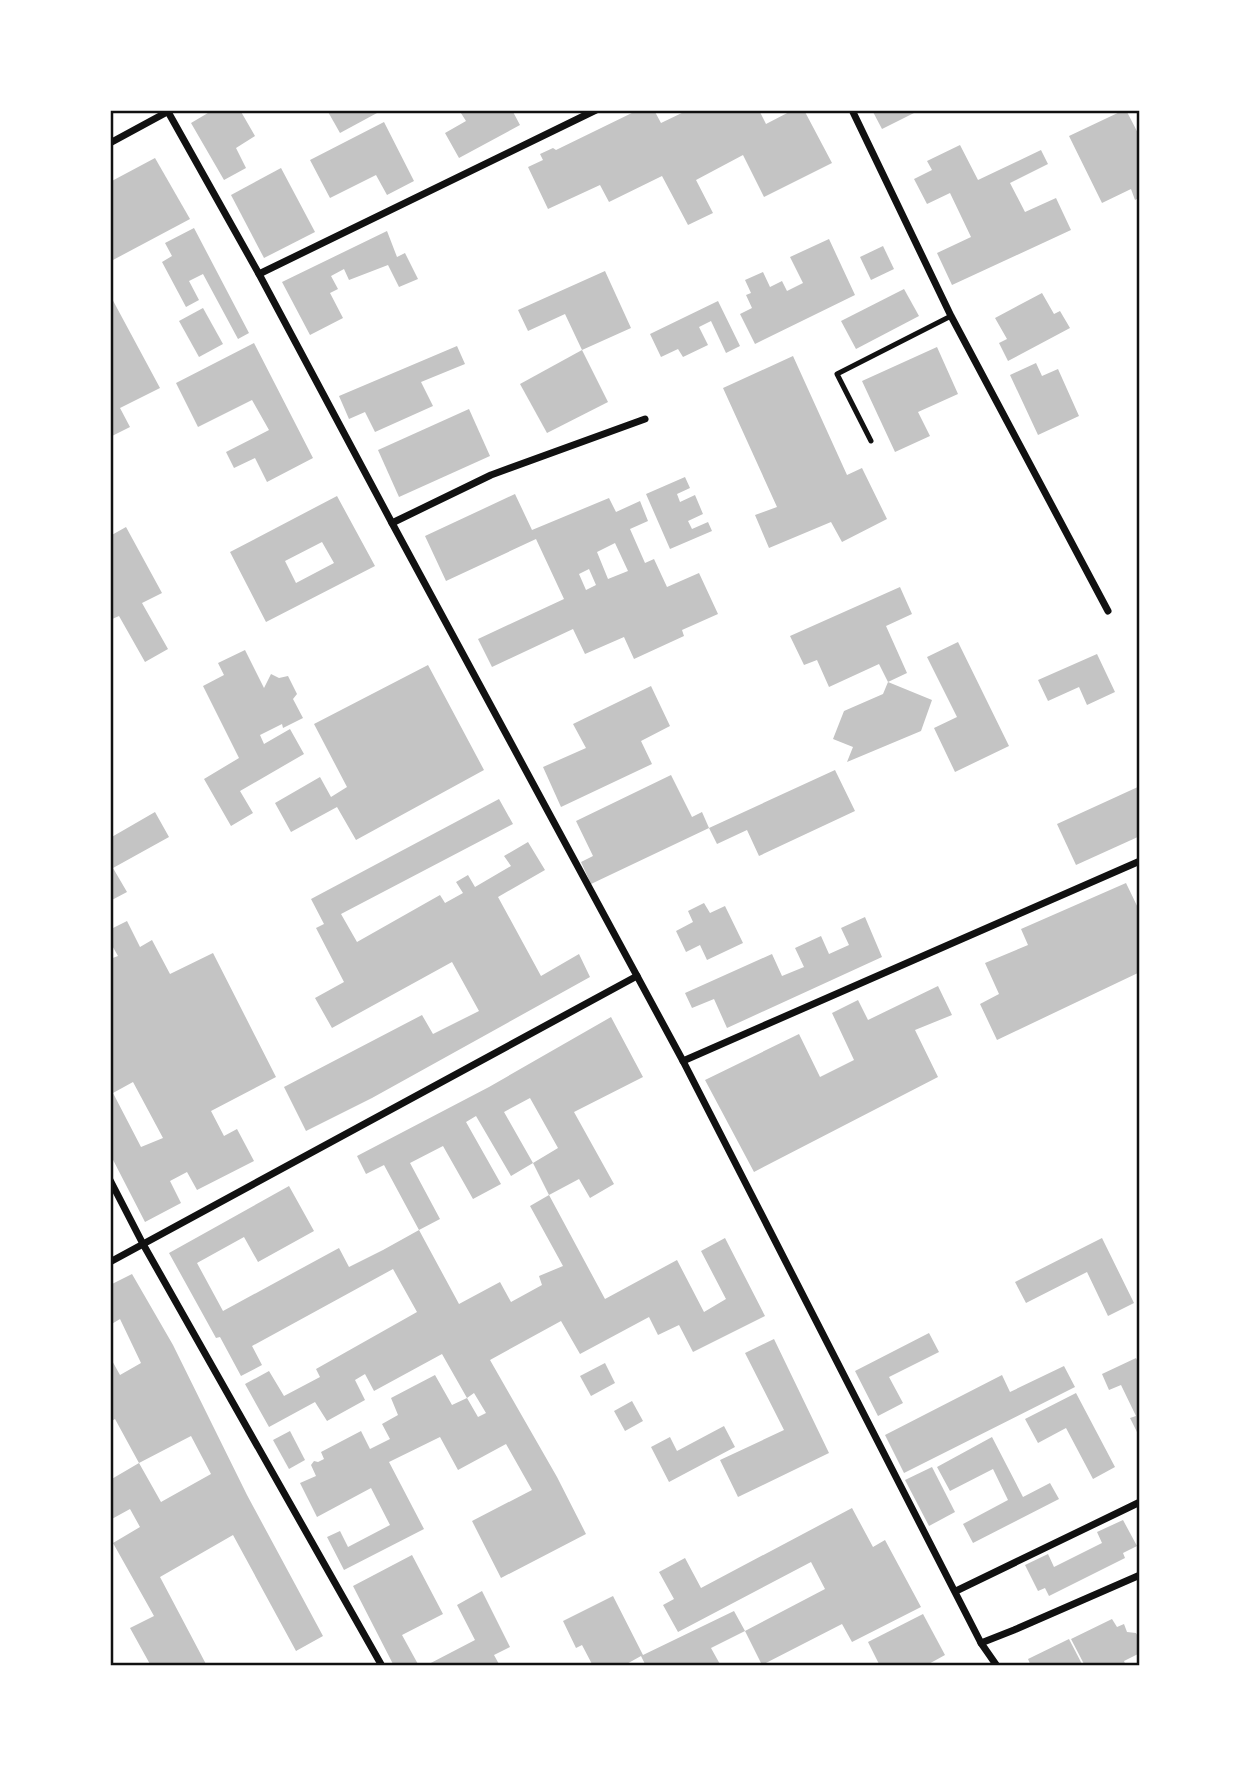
<svg xmlns="http://www.w3.org/2000/svg" width="1250" height="1776" font-family="'PT Serif',serif">
  <style>
    .building { fill: #c4c4c4; fill-rule: evenodd }
    .lines { fill: none; stroke-linecap: round; stroke-linejoin: round }
    .service { stroke: #111; stroke-width: 5 }
    .minor { stroke: #111; stroke-width: 7 }
    .neatline { fill: none; stroke: #111; stroke-width: 2.5 }
  </style>
  <rect width="100%" height="100%" fill="#fff"/>
  <g class="building">
    <polygon points="213,110 240,110 255,136 236,148 246,168 224,180 191,123"/>
    <polygon points="327,110 376,110 377,113 340,133"/>
    <polygon points="459,110 512,110 520,125 459,158 445,133 466,121"/>
    <polygon points="638,110 654,110 661,123 688,110 759,110 766,124 793,110 804,110 832,163 764,197 743,155 696,180 713,213 688,225 662,176 609,202 600,185 548,209 528,167 543,160 540,154 553,148 556,150"/>
    <polygon points="872,110 920,110 882,129"/>
    <polygon points="1124,110 1126,110 1140,137 1140,197 1135,200 1131,189 1102,203 1069,136"/>
    <polygon points="384,122 414,181 387,195 376,175 330,198 310,160"/>
    <polygon points="960,145 978,180 1041,150 1048,164 1010,183 1025,212 1056,198 1071,230 952,285 937,253 971,237 950,193 927,204 914,179 932,170 927,161"/>
    <polygon points="155,158 190,219 113,260 110,256 110,182"/>
    <polygon points="281,168 315,232 264,258 231,195"/>
    <polygon points="194,228 249,333 238,339 203,274 189,281 199,300 186,307 162,262 172,256 165,243"/>
    <polygon points="387,231 397,257 405,253 418,279 399,287 388,265 349,280 344,269 331,276 338,289 330,293 343,318 310,335 282,282"/>
    <polygon points="829,239 855,295 755,344 740,314 752,308 746,295 751,293 745,280 763,272 770,287 782,281 787,291 803,283 790,257"/>
    <polygon points="883,246 894,269 871,280 860,257"/>
    <polygon points="605,271 631,328 582,350 565,314 528,331 518,310"/>
    <polygon points="904,289 919,316 856,349 841,321"/>
    <polygon points="1042,293 1054,314 1060,311 1070,328 1008,361 999,343 1007,339 995,318"/>
    <polygon points="110,295 160,388 120,408 130,427 110,437"/>
    <polygon points="718,301 740,346 726,353 711,321 699,327 708,345 683,357 678,349 661,357 650,334"/>
    <polygon points="203,308 223,344 199,357 179,321"/>
    <polygon points="254,343 313,458 267,482 255,458 234,468 226,452 269,430 252,400 198,427 176,383"/>
    <polygon points="457,346 465,364 421,382 433,406 375,432 365,412 349,419 339,396"/>
    <polygon points="937,347 958,394 918,412 930,436 895,452 862,381"/>
    <polygon points="582,350 608,402 547,433 520,384"/>
    <polygon points="793,356 847,475 862,468 887,519 842,542 831,522 769,548 755,515 777,507 723,388"/>
    <polygon points="1036,363 1042,376 1058,369 1079,416 1038,435 1010,375"/>
    <polygon points="469,409 490,456 399,497 378,450"/>
    <polygon points="685,477 690,488 677,494 680,502 695,495 703,514 688,521 692,529 708,522 712,531 670,549 646,494"/>
    <path d="M515 494 532 530 609 498 616 512 640 501 648 521 630 529 645 563 654 559 667 587 699 573 718 614 682 630 684 636 634 659 624 637 585 654 573 629 492 667 478 639 564 599 536 539 446 581 425 536ZM615 543 628 571 608 579 597 552ZM589 569 596 585 586 590 579 574Z"/>
    <path d="M337 496 375 566 266 622 230 552ZM322 542 334 563 296 583 285 561Z"/>
    <polygon points="126,527 162,593 142,603 168,649 145,662 119,616 110,620 110,536"/>
    <polygon points="900,587 912,614 886,626 907,673 888,682 879,664 829,687 817,660 804,665 790,636"/>
    <polygon points="958,642 1009,746 955,772 934,728 957,717 927,657"/>
    <polygon points="245,650 264,688 271,674 279,678 288,676 297,694 293,699 303,718 283,728 282,724 260,735 264,744 290,729 304,754 240,791 253,813 231,826 204,779 239,758 203,686 224,675 218,663"/>
    <polygon points="1097,654 1115,692 1087,705 1079,687 1048,701 1038,680"/>
    <polygon points="428,665 484,770 356,840 337,807 291,832 275,803 320,777 331,797 347,787 314,724"/>
    <polygon points="888,682 932,700 921,731 847,762 853,747 833,739 844,711 883,694"/>
    <polygon points="651,686 670,726 641,741 652,764 561,807 543,767 586,748 573,724"/>
    <polygon points="835,770 855,811 759,856 747,830 717,844 709,828"/>
    <polygon points="671,775 692,817 702,812 709,828 591,884 581,862 593,856 576,821"/>
    <polygon points="1140,786 1140,836 1076,865 1057,824"/>
    <polygon points="499,799 513,824 341,914 357,942 440,895 445,903 463,893 456,882 468,875 475,887 511,866 504,856 528,842 545,870 498,897 541,976 579,954 590,977 372,1098 306,1131 284,1087 422,1015 433,1034 479,1011 452,962 332,1028 315,998 344,982 316,928 324,924 311,899"/>
    <polygon points="155,812 169,837 113,868 127,892 110,901 110,838"/>
    <polygon points="1126,883 1140,912 1140,972 997,1040 980,1004 999,994 985,963 1028,945 1021,929"/>
    <polygon points="704,903 710,913 725,906 743,943 707,960 700,945 686,952 676,931 693,922 688,911"/>
    <polygon points="865,917 882,957 727,1028 714,999 692,1008 685,993 772,954 782,976 804,967 795,948 821,936 829,954 849,945 841,928"/>
    <path d="M127 921 140 947 152 940 170 974 213 953 276 1077 211 1111 224 1136 237 1129 254 1161 197 1190 187 1172 170 1181 181 1203 145 1222 110 1154V959L118 956 110 942V923L113 928ZM133 1082 163 1138 141 1147 113 1093Z"/>
    <polygon points="938,986 952,1015 915,1030 938,1077 754,1172 705,1080 799,1034 820,1077 854,1060 832,1013 858,1000 868,1020"/>
    <polygon points="611,1017 643,1077 574,1112 614,1184 590,1198 579,1179 549,1195 533,1163 558,1148 530,1098 504,1112 533,1163 511,1176 476,1116 466,1122 501,1184 473,1199 443,1146 410,1163 440,1219 419,1230 459,1304 500,1282 511,1302 542,1285 539,1276 563,1266 530,1206 549,1195 605,1299 677,1260 704,1312 726,1299 701,1251 725,1238 765,1316 693,1352 679,1325 658,1335 649,1317 580,1354 561,1321 490,1360 557,1477 586,1534 501,1578 472,1521 532,1490 506,1444 458,1470 440,1437 389,1462 424,1529 344,1570 327,1537 340,1531 348,1547 390,1525 371,1488 317,1517 300,1483 316,1476 311,1465 314,1461 318,1462 324,1459 321,1452 361,1431 370,1449 390,1439 382,1424 398,1415 391,1398 435,1375 452,1405 467,1398 478,1417 486,1413 474,1393 467,1398 442,1354 374,1391 365,1374 355,1380 365,1400 327,1421 315,1402 269,1427 245,1384 269,1371 284,1396 320,1377 316,1369 417,1312 393,1269 252,1346 262,1365 241,1376 220,1337 216,1338 169,1253 289,1186 314,1231 258,1262 244,1237 197,1263 223,1311 339,1248 349,1267 383,1250 419,1230 384,1165 366,1174 357,1156 489,1087"/>
    <polygon points="1102,1238 1134,1303 1108,1316 1087,1272 1026,1303 1015,1282"/>
    <path d="M132 1274 173 1345 247 1495 323 1636 296 1651 233 1535 160 1577 207 1666H151L130 1628 154 1616 113 1543 140 1527 130 1509 110 1520V1480L139 1463 115 1419 110 1422V1357L120 1375 141 1363 120 1319 110 1325V1285ZM191 1436 211 1474 161 1502 139 1463Z"/>
    <polygon points="929,1333 939,1352 889,1377 903,1403 878,1416 855,1371"/>
    <polygon points="774,1339 829,1453 738,1497 720,1460 784,1430 745,1353"/>
    <polygon points="1136,1358 1140,1366 1140,1438 1130,1418 1136,1416 1121,1385 1109,1390 1102,1374"/>
    <polygon points="605,1363 615,1383 591,1396 580,1376"/>
    <polygon points="1064,1366 1075,1387 904,1473 885,1435 1002,1375 1010,1392"/>
    <polygon points="1076,1393 1115,1467 1093,1479 1066,1428 1038,1443 1025,1419"/>
    <polygon points="632,1401 643,1421 625,1431 614,1411"/>
    <polygon points="724,1426 735,1447 669,1482 651,1447 670,1437 677,1451"/>
    <polygon points="290,1431 305,1460 289,1469 273,1440"/>
    <polygon points="992,1437 1023,1497 1050,1483 1059,1499 973,1543 963,1524 1008,1500 993,1469 950,1491 937,1467"/>
    <polygon points="932,1467 955,1512 929,1526 905,1480"/>
    <polygon points="852,1508 873,1547 885,1540 921,1607 852,1642 842,1624 762,1665 745,1631 711,1648 721,1666 684,1666 683,1663 678,1666 646,1666 641,1656 623,1666 593,1666 582,1645 576,1648 563,1621 613,1596 643,1655 734,1611 745,1631 825,1589 811,1562 678,1632 663,1605 674,1599 659,1572 685,1558 701,1588"/>
    <polygon points="1123,1520 1137,1546 1123,1553 1125,1558 1049,1596 1045,1588 1038,1591 1025,1565 1048,1554 1054,1567 1102,1543 1097,1532"/>
    <polygon points="412,1555 443,1614 402,1635 419,1666 394,1666 353,1586"/>
    <polygon points="482,1591 510,1647 494,1655 500,1666 425,1666 475,1640 457,1605"/>
    <polygon points="923,1614 945,1655 925,1666 880,1666 868,1642"/>
    <polygon points="1112,1619 1117,1627 1124,1624 1127,1632 1136,1633 1140,1640 1140,1653 1124,1661 1126,1666 1085,1666 1071,1639"/>
    <polygon points="1069,1639 1083,1666 1031,1666 1028,1659"/>
  </g>
  <g class="lines">
    <polyline class="service" points="871,441 837,374 951,316"/>
    <g class="minor">
      <polyline points="167,110 259,274 392,523 683,1061 981,1643 997,1666"/>
      <polyline points="852,110 951,316 1108,611"/>
      <polyline points="110,143 169,111"/>
      <polyline points="259,274 596,110"/>
      <polyline points="392,523 491,475 645,419"/>
      <polyline points="683,1061 1140,861"/>
      <polyline points="110,1180 143,1244 382,1666"/>
      <polyline points="110,1262 637,976"/>
      <polyline points="956,1591 1140,1502"/>
      <polyline points="981,1643 1014,1630 1140,1575"/>
    </g>
  </g>
  <rect width="1250" height="1776" fill="none" stroke="#ffffff" stroke-width="224"/>
  <rect x="112" y="112" width="1026" height="1552" class="neatline"/>
</svg>
